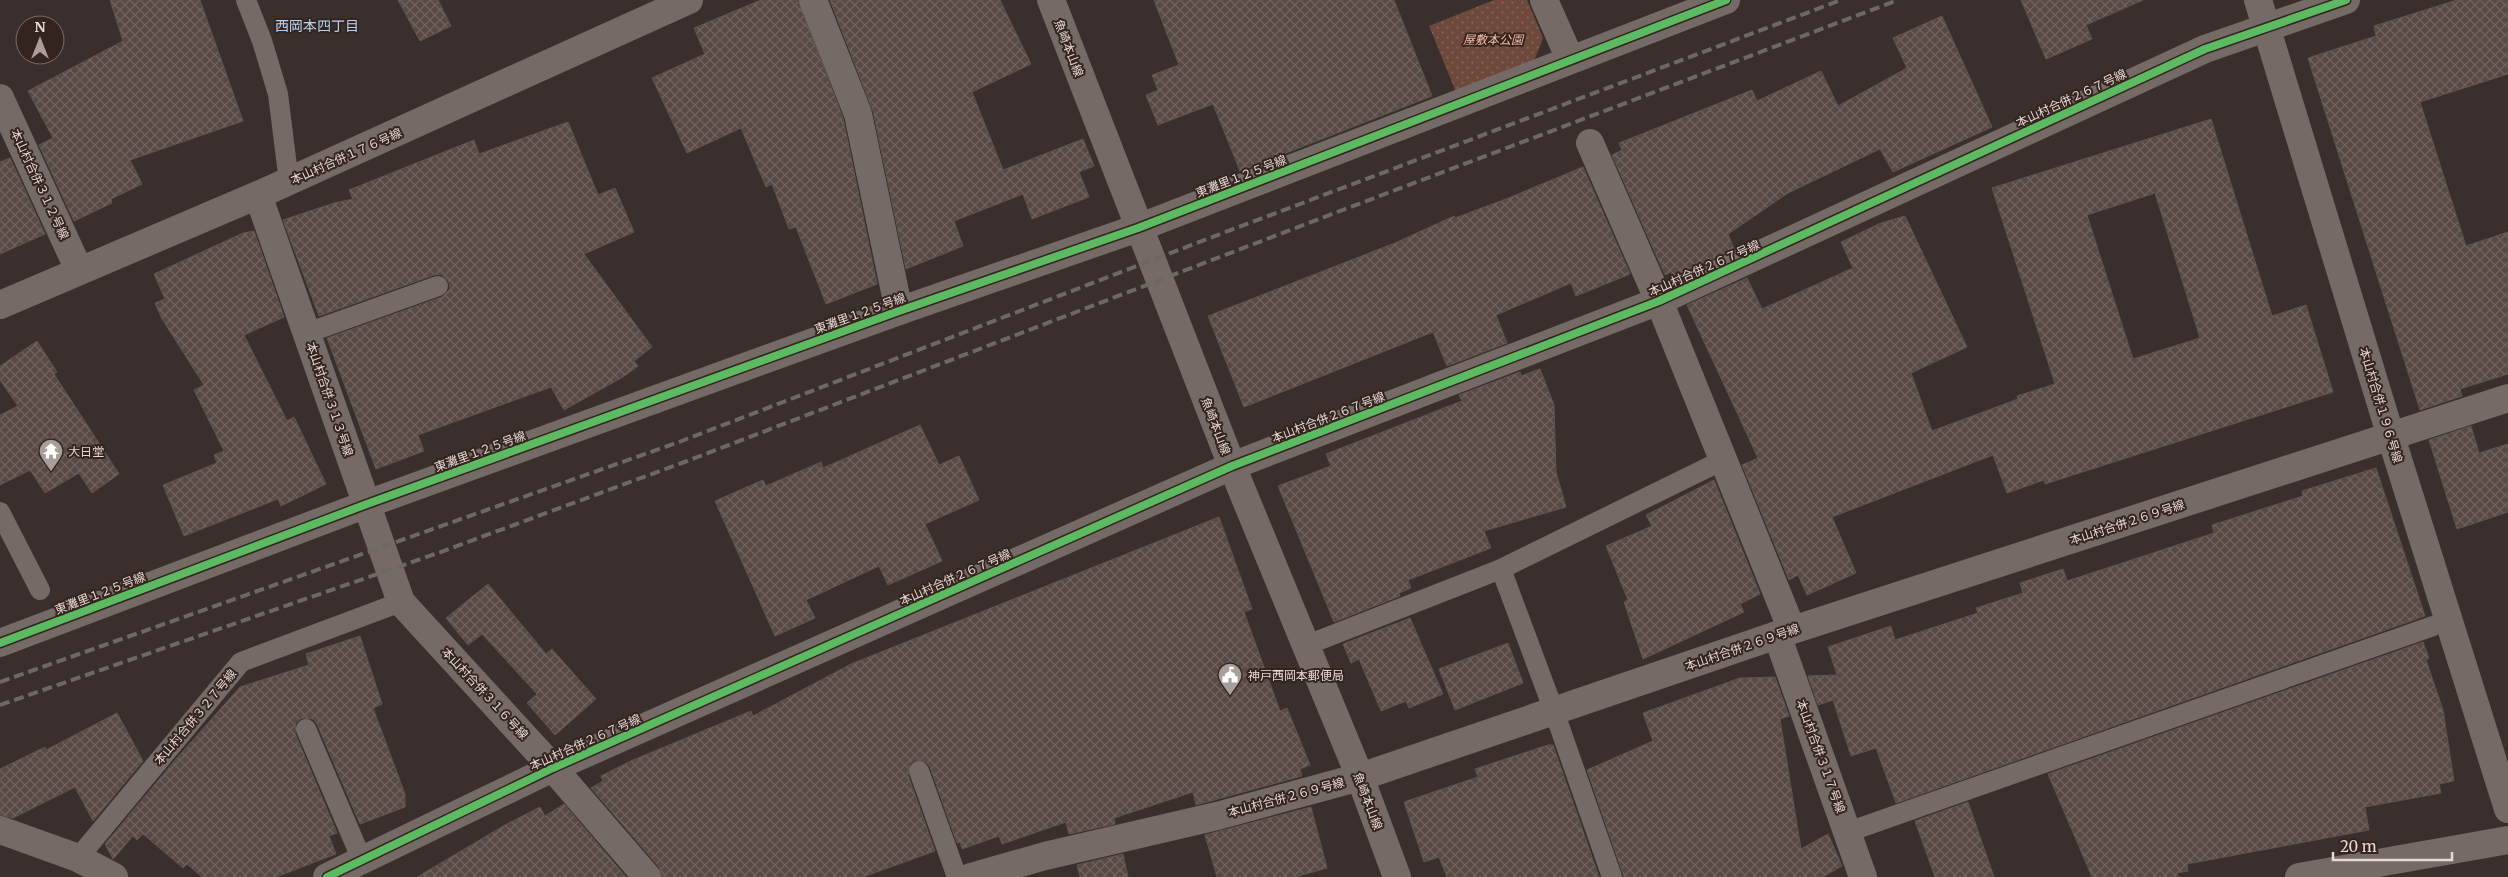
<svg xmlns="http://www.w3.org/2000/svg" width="2508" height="877" font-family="Merriweather,'Noto Sans JP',serif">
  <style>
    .green { fill: url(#green-dots) }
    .building { fill: url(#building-cross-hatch); stroke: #5c5451; fill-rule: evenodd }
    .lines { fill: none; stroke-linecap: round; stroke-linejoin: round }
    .service { stroke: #746a66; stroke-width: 20 }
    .minor { stroke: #746a66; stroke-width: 28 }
    .tertiary { stroke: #746a66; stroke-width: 28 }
    .rail { stroke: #6f6763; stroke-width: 4; stroke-dasharray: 10 5; stroke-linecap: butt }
    .cycleway-casing { stroke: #35241d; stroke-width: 11 }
    .cycleway { stroke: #5cba63; stroke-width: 8 }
    .labels { text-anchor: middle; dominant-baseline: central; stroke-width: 4; stroke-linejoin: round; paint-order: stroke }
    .park-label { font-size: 12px; font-style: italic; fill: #f5bda8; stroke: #35241d }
    .street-label { font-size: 12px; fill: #e6dad5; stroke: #35241d }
    .poi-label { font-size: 12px; fill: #e6dad5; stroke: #35241d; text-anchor: start }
    .neighbourhood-label { font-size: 14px; fill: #b4d4f7; stroke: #35241d }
  </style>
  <defs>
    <pattern id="green-dots" width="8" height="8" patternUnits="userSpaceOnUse" patternTransform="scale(1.25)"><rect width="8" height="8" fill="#6e493b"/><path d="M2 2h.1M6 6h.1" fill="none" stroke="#836356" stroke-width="1.8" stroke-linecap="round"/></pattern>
    <pattern id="building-cross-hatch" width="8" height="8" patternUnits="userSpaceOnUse" patternTransform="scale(1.25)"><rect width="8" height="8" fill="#584943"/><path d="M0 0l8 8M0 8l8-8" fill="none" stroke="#70635d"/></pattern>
  </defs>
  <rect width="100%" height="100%" fill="#39302d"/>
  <polygon class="green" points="1494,0 1527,0 1543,38 1534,61 1456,92 1429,26"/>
  <g class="building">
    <polygon points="110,0 200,0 243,121 130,160 142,184 111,199 112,203 74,221 39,145 53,138 28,91 123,41"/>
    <polygon points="398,0 438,0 451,26 420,41"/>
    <polygon points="761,0 798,0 843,118 877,284 826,304 796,227 789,229 772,184 766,187 741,128 687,153 652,78 705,54 694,28"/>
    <polygon points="830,0 1000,0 1031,64 972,92 1003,170 1083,139 1094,166 1079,172 1089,197 1032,219 1023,194 954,221 963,246 906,269 873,111"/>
    <polygon points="1154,0 1394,0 1432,96 1240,171 1213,104 1158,125 1146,95 1158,90 1152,75 1179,65"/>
    <polygon points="2021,0 2143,0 2086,25 2092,39 2046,59"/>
    <polygon points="2457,0 2508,0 2508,74 2420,102 2466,246 2508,232 2508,374 2460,389 2462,396 2420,410 2308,58 2376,36 2374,26"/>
    <polygon points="1942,16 1992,127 1893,172 1880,149 1788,193 1728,234 1734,249 1673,277 1671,272 1665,275 1612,155 1622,150 1619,143 1752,90 1757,101 1821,71 1838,106 1907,68 1893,38"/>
    <path d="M2211 119 2272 316 2306 305 2333 392 2045 484 2044 480 2007 493 1993 455 1832 517 1856 573 1807 595 1798 575 1789 580 1742 465 1758 458 1687 305 1747 278 1762 309 1853 268 1841 242 1881 223 1905 216 1967 347 1911 373 1932 431 2018 399 2017 396 2055 384 1992 188ZM2155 193 2200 338 2133 359 2087 215Z"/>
    <polygon points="568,122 598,195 615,188 634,232 584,254 652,347 634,361 638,366 623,377 564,410 551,387 418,435 424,451 376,469 327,338 442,297 450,289 449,282 441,274 434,275 319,316 283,220 334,203 353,199 349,190 474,140 479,154"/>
    <polygon points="10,158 45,234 0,254 0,162"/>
    <polygon points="1583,167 1630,274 1576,296 1571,283 1496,315 1507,343 1447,366 1433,332 1244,407 1208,316 1395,243 1454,216 1455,218 1506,199"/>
    <polygon points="254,231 284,317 244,335 287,421 294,417 326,484 281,506 278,499 184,536 163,485 217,463 214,455 224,451 194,390 204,385 162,319 155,303 165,299 154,274 243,233"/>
    <polygon points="37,341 57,372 54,374 119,474 92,493 79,473 45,493 30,470 0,485 0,415 18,406 0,380 0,366"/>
    <polygon points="1540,369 1554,405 1556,472 1566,507 1484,531 1491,548 1408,580 1411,588 1399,593 1400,596 1334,622 1278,486 1331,466 1326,454 1462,401 1459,395 1520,372 1521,376"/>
    <polygon points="920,425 939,465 959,456 979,500 925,524 942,561 888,585 879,566 806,600 815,618 775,636 715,501 763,480 766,486 821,462 823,468"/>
    <polygon points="2471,426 2479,453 2508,444 2508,512 2457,529 2429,440"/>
    <polygon points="2376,468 2425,616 1896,803 1876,748 1851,756 1833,700 1818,705 1808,676 1837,675 1828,647 1891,626 1895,640 1978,613 1976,608 2023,593 2020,583 2063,569 2067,581 2214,533 2212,525 2303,496 2302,491"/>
    <polygon points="1714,480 1760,594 1740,604 1744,612 1643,659 1624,602 1628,600 1606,546 1652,526 1646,515"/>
    <polygon points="1219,517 1252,609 1244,612 1280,711 1287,708 1310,765 1300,769 1302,776 1196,805 1193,792 1114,818 1115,824 1069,834 1066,822 1002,844 999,836 962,849 960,842 957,843 930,767 926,762 915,760 910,764 908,775 935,851 863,877 662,877 659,867 591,788 603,781 601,776 633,760 751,711 753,716 851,664"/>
    <polygon points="488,584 546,654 552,649 596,699 555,735 527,703 537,694 482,634 468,645 446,618"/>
    <polygon points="1410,618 1443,694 1409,708 1406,701 1381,711 1359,659 1351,663 1343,644"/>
    <polygon points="360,636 382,704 373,708 405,794 405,807 360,824 317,724 313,719 302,718 296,722 295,733 337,833 329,836 336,854 276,877 202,877 187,864 183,868 143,834 137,840 133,836 113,859 105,844 177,758 240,687 309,665 306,654"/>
    <polygon points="2423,642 2429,658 2426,660 2443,710 2454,781 2439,784 2441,793 2365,807 2369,830 2187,864 2188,871 2177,873 2178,877 2092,877 2048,774"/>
    <polygon points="1508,643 1523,683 1455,710 1439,669"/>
    <polygon points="1775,677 1789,716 1780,719 1801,849 1828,834 1842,866 1823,877 1624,877 1587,770 1653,741 1643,713 1740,678"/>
    <polygon points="117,713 143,761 93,821 75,787 13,818 0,815 0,769 45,747 46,750"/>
    <polygon points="1548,745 1553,745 1599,877 1447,877 1439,857 1424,862 1404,802 1478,777 1475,769"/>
    <polygon points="1968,802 1994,877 1935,877 1915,821"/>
    <polygon points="564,804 626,877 417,877 505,825 540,807 545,816"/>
    <polygon points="1311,807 1327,868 1295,877 1217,877 1205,835"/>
    <polygon points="1123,854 1128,877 1080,877 1077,865"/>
  </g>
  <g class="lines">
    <g class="service">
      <polyline points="246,0 262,41 278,94 289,182"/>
      <polyline points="307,333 438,286"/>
      <polyline points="0,512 40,590"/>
      <polyline points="1501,569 1554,711 1612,877"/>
      <polyline points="1307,645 1501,569 1723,460"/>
      <polyline points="306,729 362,860"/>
      <polyline points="919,771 957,877"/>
      <polyline points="1848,832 2433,626"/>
      <polyline points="78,858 241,662 401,602"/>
    </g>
    <g class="minor">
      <polyline points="813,0 858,114 899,311"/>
      <polyline points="1544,0 1570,59"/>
      <polyline points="2258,0 2391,437 2508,809"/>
      <polyline points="0,98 79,270"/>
      <polyline points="1590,143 1659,301 1792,630"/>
      <polyline points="258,195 401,602 553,768 647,877"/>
      <polyline points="0,305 258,195 689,0"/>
      <polyline points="1777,635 1863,877"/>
      <polyline points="0,643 367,504 899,311 1138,228 1726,0"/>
      <polyline points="0,830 78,858 114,877"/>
      <polyline points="327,877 553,768 1232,466 1659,301 2205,49 2346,0"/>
      <polyline points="971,877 1045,856 1217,816 1360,777 1777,635 2508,398"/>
      <polyline points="2299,877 2508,840"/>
    </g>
    <polyline class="tertiary" points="1051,0 1232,466 1360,777 1397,877"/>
    <g class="rail">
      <polyline points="0,682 679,442 1207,239 1841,0"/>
      <polyline points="0,705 438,553 687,461 1340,211 1898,0"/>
    </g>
    <defs>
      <g id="cycleway">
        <polyline points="0,643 367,504 899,311 1138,228 1726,0"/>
        <polyline points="327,877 553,768 1232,466 1659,301 2205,49 2346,0"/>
      </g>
    </defs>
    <use href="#cycleway" class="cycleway-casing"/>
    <use href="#cycleway" class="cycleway"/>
  </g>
  <defs>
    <symbol id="temple-pin" viewBox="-11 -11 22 30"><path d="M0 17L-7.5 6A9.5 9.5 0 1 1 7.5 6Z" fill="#a99e9a" stroke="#35241d"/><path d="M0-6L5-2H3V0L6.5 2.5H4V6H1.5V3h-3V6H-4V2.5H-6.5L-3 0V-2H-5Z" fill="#fff"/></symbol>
    <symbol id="civic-pin" viewBox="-11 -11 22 30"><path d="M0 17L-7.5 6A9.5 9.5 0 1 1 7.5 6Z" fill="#a99e9a" stroke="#35241d"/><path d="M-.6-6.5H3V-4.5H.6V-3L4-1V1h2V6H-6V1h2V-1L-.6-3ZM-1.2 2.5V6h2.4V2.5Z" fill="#fff"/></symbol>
  </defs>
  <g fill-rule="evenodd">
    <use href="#temple-pin" x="37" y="437" width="28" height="38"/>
    <use href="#civic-pin" x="1216" y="661" width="28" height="38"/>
  </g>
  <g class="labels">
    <g class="park-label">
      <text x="1493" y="39">屋敷本公園</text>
    </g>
    <g class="street-label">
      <text transform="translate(1069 48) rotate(69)">魚崎本山線</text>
      <text transform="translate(2071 98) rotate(-25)">本山村合併２６７号線</text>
      <text transform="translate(346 156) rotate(-24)">本山村合併１７６号線</text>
      <text transform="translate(1241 176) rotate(-21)">東灘里１２５号線</text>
      <text transform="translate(40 184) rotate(65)">本山村合併３１２号線</text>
      <text transform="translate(1704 268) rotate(-24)">本山村合併２６７号線</text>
      <text transform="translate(860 313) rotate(-20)">東灘里１２５号線</text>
      <text transform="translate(330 399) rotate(71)">本山村合併３１３号線</text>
      <text transform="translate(2381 405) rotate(73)">本山村合併１９６号線</text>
      <text transform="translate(1328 417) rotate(-21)">本山村合併２６７号線</text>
      <text transform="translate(1216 426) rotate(69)">魚崎本山線</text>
      <text transform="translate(480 451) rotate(-20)">東灘里１２５号線</text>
      <text transform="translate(2127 522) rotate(-18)">本山村合併２６９号線</text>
      <text transform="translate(955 577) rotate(-24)">本山村合併２６７号線</text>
      <text transform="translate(100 593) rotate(-21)">東灘里１２５号線</text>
      <text transform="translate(1742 647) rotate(-19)">本山村合併２６９号線</text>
      <text transform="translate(485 693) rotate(47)">本山村合併３１６号線</text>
      <text transform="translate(195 717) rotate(-50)">本山村合併３２７号線</text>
      <text transform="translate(585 742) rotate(-24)">本山村合併２６７号線</text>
      <text transform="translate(1821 756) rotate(70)">本山村合併３１７号線</text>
      <text transform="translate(1286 797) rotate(-15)">本山村合併２６９号線</text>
      <text transform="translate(1368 801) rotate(69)">魚崎本山線</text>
    </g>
    <g class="poi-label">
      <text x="68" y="451">大日堂</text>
      <text x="1248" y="675">神戸西岡本郵便局</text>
    </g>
    <g class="neighbourhood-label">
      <text x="317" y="26">西岡本四丁目</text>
    </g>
  </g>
  <g transform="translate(40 40)"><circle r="24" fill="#35241d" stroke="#7c6d67"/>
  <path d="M0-4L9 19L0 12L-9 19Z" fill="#a99e9a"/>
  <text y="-8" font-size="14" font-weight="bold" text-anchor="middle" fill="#e6dad5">N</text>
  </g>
  <path d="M2333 852v8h119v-8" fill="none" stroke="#e6dad5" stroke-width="2.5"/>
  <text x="2340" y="852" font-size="15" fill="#e6dad5" stroke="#35241d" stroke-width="4" paint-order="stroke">20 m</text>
</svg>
